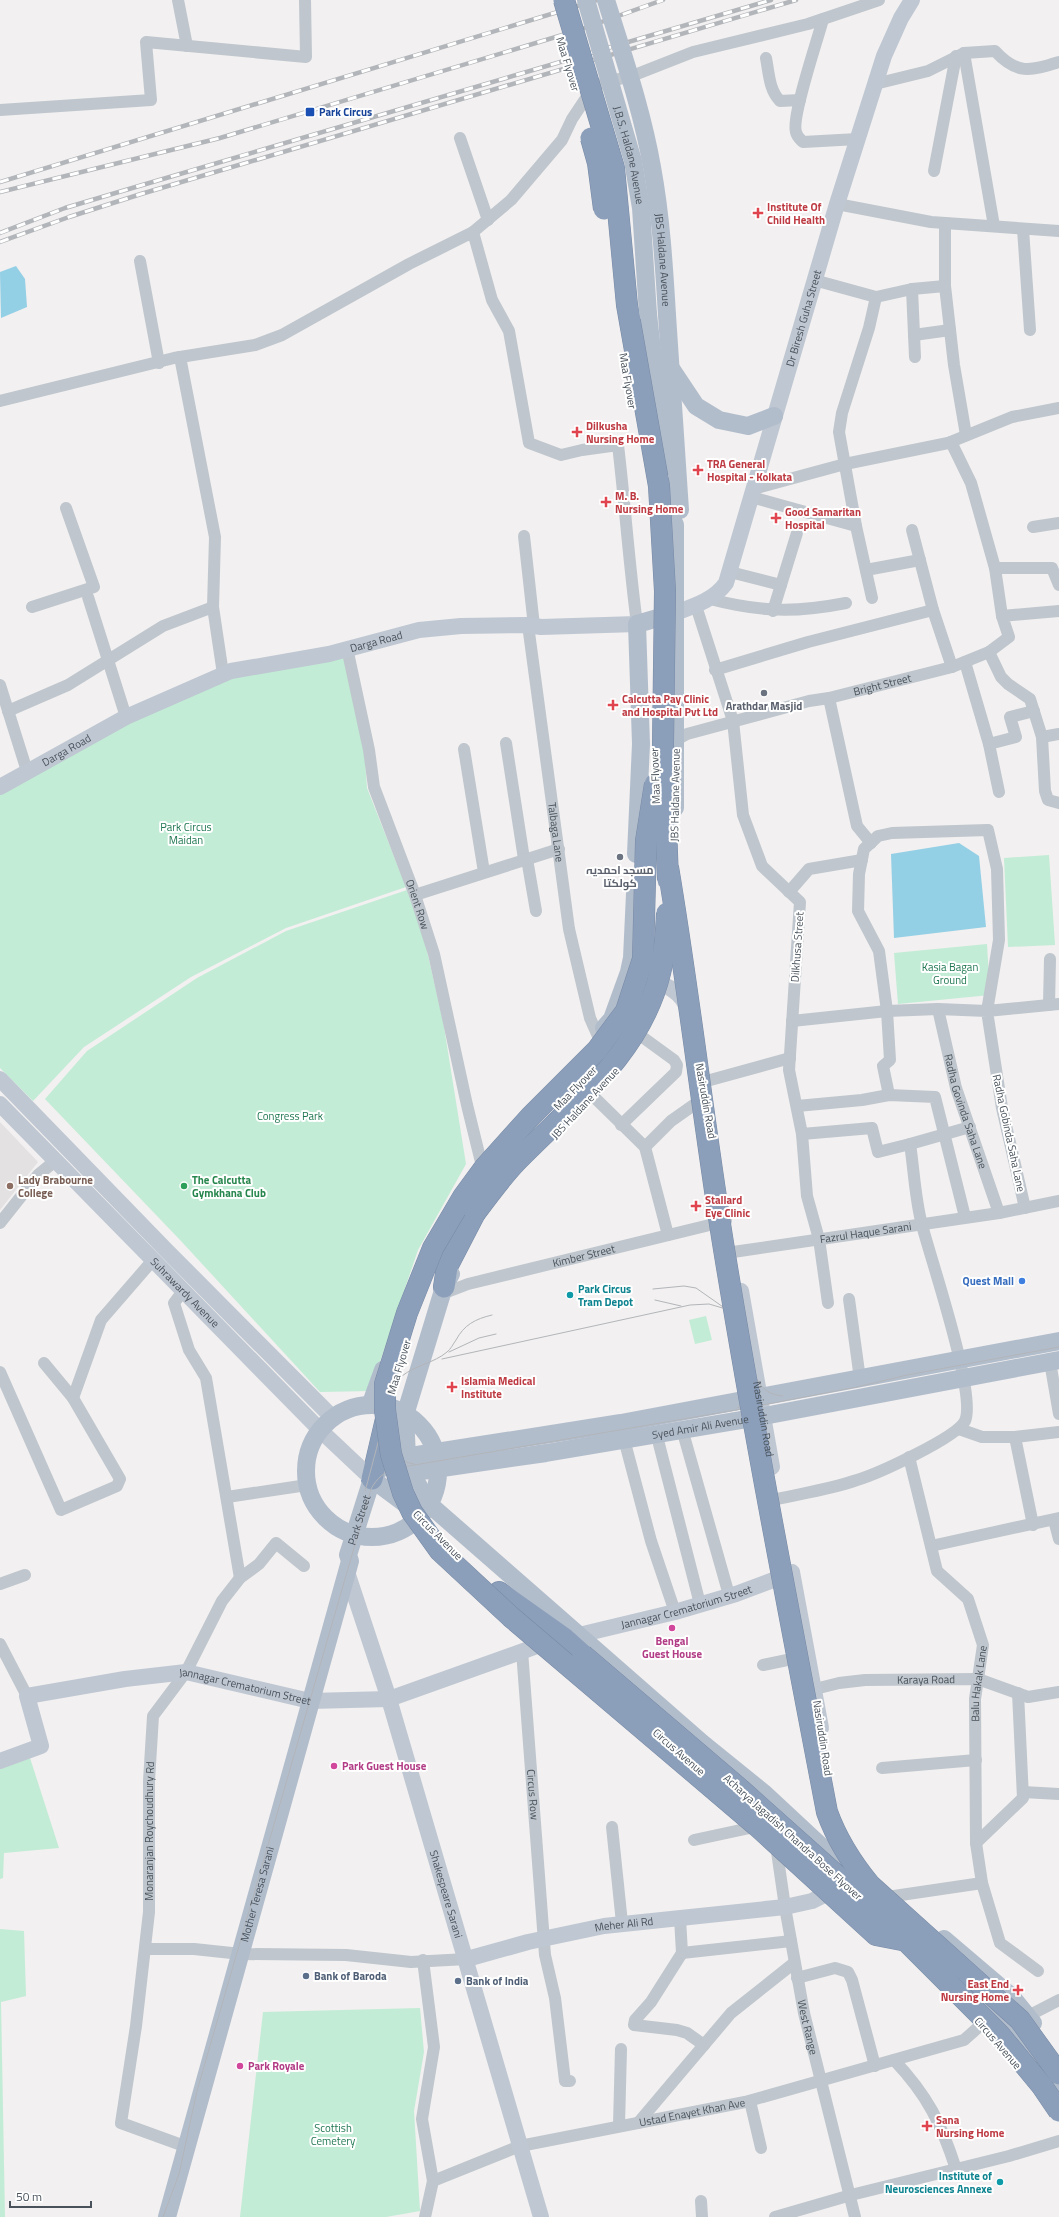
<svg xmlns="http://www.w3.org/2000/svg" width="1059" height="2217" font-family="'Titillium Web',Cairo,sans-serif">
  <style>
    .education { fill: #e3e1e1 }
    .green { fill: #c2ecd5 }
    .water { fill: #93cfe5 }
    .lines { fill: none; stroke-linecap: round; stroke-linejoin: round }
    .highway-casing { stroke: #778aa6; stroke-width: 22 }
    .street { stroke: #bfc6cd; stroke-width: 12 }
    .secondary { stroke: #bfc7d2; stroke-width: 16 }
    .primary { stroke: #b2bdcc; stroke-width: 18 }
    .highway { stroke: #8c9fba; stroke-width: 21 }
    .tram { stroke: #b2b5b9; stroke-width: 1 }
    .rail-casing { stroke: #b2b5b9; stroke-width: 4.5 }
    .rail { stroke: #fff; stroke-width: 3; stroke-dasharray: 9; stroke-linecap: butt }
    .highway-bridge-casing { stroke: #778aa6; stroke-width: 22; stroke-linecap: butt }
    .primary-bridge { stroke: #b2bdcc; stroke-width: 18 }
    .highway-bridge { stroke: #8c9fba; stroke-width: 21 }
    .transit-dot { fill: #1a4fb4; stroke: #fff; stroke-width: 1.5 }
    .health-dot { fill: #e0444e; stroke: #fff; stroke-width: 1.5 }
    .worship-dot { fill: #6b7280; stroke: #fff; stroke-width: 1.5 }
    .education-dot { fill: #8d6e63; stroke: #fff; stroke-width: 1.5 }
    .leisure-dot { fill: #2e9e5b; stroke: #fff; stroke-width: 1.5 }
    .shop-dot { fill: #3f7fe0; stroke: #fff; stroke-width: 1.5 }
    .culture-dot { fill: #0f9aa8; stroke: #fff; stroke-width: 1.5 }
    .hotel-dot { fill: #d1479c; stroke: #fff; stroke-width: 1.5 }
    .service-dot { fill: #5c6f8a; stroke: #fff; stroke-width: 1.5 }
    .labels { text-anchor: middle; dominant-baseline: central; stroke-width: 4; stroke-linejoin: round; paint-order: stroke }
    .street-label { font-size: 11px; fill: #49525b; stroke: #fff }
    .transit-label { font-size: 11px; font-weight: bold; fill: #164399; stroke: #fff; text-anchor: start }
    .health-label { font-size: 11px; font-weight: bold; fill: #be3a42; stroke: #fff; text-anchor: start }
    .worship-label { font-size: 11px; font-weight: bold; fill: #5b616d; stroke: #fff }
    .park-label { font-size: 11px; fill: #1f7751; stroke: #fff }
    .education-label { font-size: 11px; font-weight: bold; fill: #785e54; stroke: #fff; text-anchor: start }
    .leisure-label { font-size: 11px; font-weight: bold; fill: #27864d; stroke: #fff; text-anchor: start }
    .shop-label { font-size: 11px; font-weight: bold; fill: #366cbe; stroke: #fff; text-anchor: end }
    .culture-label { font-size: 11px; font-weight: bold; fill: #0d838f; stroke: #fff; text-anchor: start }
    .hotel-label { font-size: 11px; font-weight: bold; fill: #b23c85; stroke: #fff; text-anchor: start }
    .service-label { font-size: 11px; font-weight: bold; fill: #4e5e75; stroke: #fff; text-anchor: start }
  </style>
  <rect width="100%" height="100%" fill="#f2f0f0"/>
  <polygon class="education" points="0,1122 38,1162 0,1210"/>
  <g class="green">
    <polygon points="344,657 364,747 367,788 406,887 286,928 191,977 84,1047 33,1101 0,1068 0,792 132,715 232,676"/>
    <polygon points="1049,855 1055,945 1008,947 1004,858"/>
    <polygon points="407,890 424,938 443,1021 466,1164 418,1250 370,1391 320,1392 181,1241 45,1099 87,1051 197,978 286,931"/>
    <polygon points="987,944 990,995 898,1004 894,953"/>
    <polygon points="706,1316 712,1340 695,1344 689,1320"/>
    <polygon points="30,1758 59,1848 4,1853 3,1878 0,1879 0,1769"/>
    <polygon points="0,1929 24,1931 26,1996 1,2002 5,2217 0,2217"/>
    <polygon points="420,2008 424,2052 414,2111 420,2211 386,2217 240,2217 263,2012"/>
  </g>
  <g class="water">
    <polygon points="16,266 25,279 27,307 1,318 0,272"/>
    <polygon points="959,843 979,856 986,927 894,938 891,854"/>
  </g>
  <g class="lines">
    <defs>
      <g id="highway">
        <polyline points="444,1287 447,1267 475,1213"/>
        <polyline points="372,1479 386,1419"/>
        <polyline points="499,1592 564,1638 583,1655"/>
      </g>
    </defs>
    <use href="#highway" class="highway-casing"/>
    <g class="street">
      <polyline points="178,0 187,46"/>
      <path d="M823 19C818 39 791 117 796 132 797 137 800 139 803 142L858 139"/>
      <polyline points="964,53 994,226"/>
      <path d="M766 58C769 73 769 90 780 101L800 100"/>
      <path d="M875 84 928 71 964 53 995 51C1017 75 1030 71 1059 62"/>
      <polyline points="0,110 151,100 146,42 306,57 305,0"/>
      <polyline points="460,138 488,220"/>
      <polyline points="934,171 956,56"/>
      <polyline points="837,204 931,222 1059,231"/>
      <polyline points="945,223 945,286 954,365 966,435"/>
      <polyline points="1023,229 1030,330"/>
      <polyline points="473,232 511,200 562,140 572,119 594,86 637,74 693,52 808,24 879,0"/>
      <polyline points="140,261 159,363"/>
      <polyline points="814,280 876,297 912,289"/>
      <polyline points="914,335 950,330"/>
      <polyline points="180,357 215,537 213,607 223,674"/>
      <polyline points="915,357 912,289 945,286"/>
      <path d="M0 401 174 358 255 345 282 335 409 264 473 232 492 300 509 331 529 443 561 455 582 450 618 445C625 504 629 564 637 624"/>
      <polyline points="951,442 971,483 995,568 1002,616"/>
      <polyline points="753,489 845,464 948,443 1012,417 1059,408"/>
      <polyline points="751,497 856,526 872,598"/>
      <polyline points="856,526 839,432 842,413 869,328 876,297"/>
      <polyline points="1033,527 1059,523"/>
      <polyline points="912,530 933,610 952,667"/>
      <polyline points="524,536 534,626"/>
      <polyline points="995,568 1052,568 1059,585"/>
      <polyline points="866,570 920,560"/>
      <polyline points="730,572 781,585"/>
      <polyline points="88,597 126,717"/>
      <path d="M710 599C760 612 795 613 846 603"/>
      <polyline points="696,606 733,721 743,815 762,866 800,902 789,1070 802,1134 807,1196 819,1239 828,1303"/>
      <polyline points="32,607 94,587 66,508"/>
      <polyline points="773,611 797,533"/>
      <path id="s1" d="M528 625 569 929 590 1018 598 1036"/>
      <path id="s2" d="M347 648 369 750 374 787 415 895 434 954 467 1105 481 1162"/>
      <polyline points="989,652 1001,677 1008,684 1030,699 1042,737 1045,791 1048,800 1059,803"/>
      <polyline points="965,662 989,744 999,792"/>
      <polyline points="715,670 808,642 933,610"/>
      <polyline points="0,685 27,771"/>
      <polyline points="829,698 857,826 871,843"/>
      <polyline points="8,711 68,685 163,626 213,607"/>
      <polyline points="1042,737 1059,734"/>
      <path id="s3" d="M676 740 687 734 809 701 829 698 952 667 989 652 1009 637 1002 616 1059 611"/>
      <polyline points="506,743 524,859"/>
      <polyline points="989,744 1016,737 1010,717 1034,711"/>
      <polyline points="464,749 484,872"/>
      <polyline points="527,859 536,911"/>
      <polyline points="789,892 809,869 862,860"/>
      <polyline points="415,895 559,849"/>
      <polyline points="1049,1005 1050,959"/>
      <path id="s4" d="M938 1009 956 1088 999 1213"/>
      <polyline points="792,1021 887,1011 890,1060 883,1066 889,1095"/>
      <polyline points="703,1082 790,1058"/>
      <polyline points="594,1097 645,1147 671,1121 705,1097"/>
      <polyline points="797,1106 862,1100 889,1095 935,1097 965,1217"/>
      <polyline points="621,1125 676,1072 677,1065 674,1060 641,1036"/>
      <polyline points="910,1144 970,1127"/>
      <polyline points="645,1147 668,1235"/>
      <polyline points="1025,1208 1002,1108 987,1011 999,940 997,869 988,830 892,833 878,836 864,849 859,874 858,911 879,951 887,1011 938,1009 987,1011 1059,1004"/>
      <polyline points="0,1223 38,1175 55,1161"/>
      <path id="s5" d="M733 1252 999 1213 1059 1201"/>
      <polyline points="183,1291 174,1303 189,1350 206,1378 240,1578"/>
      <path id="s6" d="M442 1294 468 1284 726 1221"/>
      <polyline points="849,1299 860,1379"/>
      <polyline points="1050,1362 1059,1414"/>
      <polyline points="0,1372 61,1510 117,1486 120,1479 73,1398 44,1363"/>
      <polyline points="73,1398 101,1320 153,1260"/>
      <polyline points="682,1429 729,1595"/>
      <polyline points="959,1429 982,1437 1015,1437 1059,1432"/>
      <polyline points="1015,1437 1033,1525"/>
      <polyline points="624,1439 651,1541 675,1612"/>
      <polyline points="659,1444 700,1604"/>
      <polyline points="227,1497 307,1485"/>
      <path d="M777 1499C804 1493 831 1489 857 1480 877 1474 956 1438 965 1421 977 1395 931 1260 922 1225 915 1199 914 1170 910 1144L878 1152 872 1128 802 1134"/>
      <polyline points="1054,1520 1059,1539"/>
      <polyline points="931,1546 1059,1518"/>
      <polyline points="0,1584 25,1575"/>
      <polyline points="0,1644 27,1696"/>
      <path id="s7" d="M522 1651 545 1955 555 1998 565 2081H570"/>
      <polyline points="763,1665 797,1658"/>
      <path id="s8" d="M815 1689 839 1683 865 1680 978 1679 1028 1697 1059 1692"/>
      <polyline points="882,1768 976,1760"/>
      <polyline points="1023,1792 1059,1794"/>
      <polyline points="612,1827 622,1923"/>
      <polyline points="694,1840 759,1826"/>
      <polyline points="976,1843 1023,1798 1018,1693"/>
      <path id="s9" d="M776 1845 785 1907 804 2013 855 2217"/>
      <polyline points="982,1883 1000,1943 1038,1971"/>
      <path id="s10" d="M894 1896 982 1883 976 1843 975 1699 983 1645 968 1599 937 1571 909 1457"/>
      <polyline points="680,1918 682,1953 651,2002 635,2020 634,2025 677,2030 687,2033 704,2045"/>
      <polyline points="145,1949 194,1949 241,1954 346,1955 411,1962 467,1959"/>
      <polyline points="682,1953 791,1941"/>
      <polyline points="423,1960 434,2047 422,2119 433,2181"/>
      <polyline points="797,1978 835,1968 848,1972 852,1980 875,2066"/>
      <polyline points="1028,2016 1059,2000"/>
      <path d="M894 2060C928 2096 941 2123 956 2169"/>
      <polyline points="750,2101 761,2148"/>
      <polyline points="638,2123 731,2013 794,1963"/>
      <polyline points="619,2125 621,2049"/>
      <path id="s11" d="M187 2147 121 2123 136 2026 149 1912V1781L153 1716 186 1672 222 1601 240 1578 259 1564 276 1543 304 1566"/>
      <polyline points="701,2201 702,2217"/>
      <path id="s12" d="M425 2217 433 2181 520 2146 745 2102 964 2040 982 2024"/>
      <polyline points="775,2217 851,2195 1009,2156 1059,2141"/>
    </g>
    <g class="secondary">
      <path id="s13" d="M675 613C694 606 714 600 726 583L837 204 884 56 901 18 912 0"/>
      <path id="s14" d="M0 787 126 717 231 671 329 654 419 630 461 626 528 625 541 627 637 624"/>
      <path d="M646 978C664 984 683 991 688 1011"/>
      <polyline points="0,1079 166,1250 333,1418"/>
      <path id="s15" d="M0 1104 320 1430 372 1479"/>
      <path id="s16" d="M741 1291 772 1467"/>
      <path id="s17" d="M347 1572 389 1699 541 2217"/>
      <polyline points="792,1572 821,1728"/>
      <path id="s18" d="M579 1635 675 1612 736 1594 792 1573"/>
      <path id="s19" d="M0 1761 41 1746 27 1696 125 1679 186 1672 310 1701 389 1699 551 1641"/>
      <path id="s20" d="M467 1959 528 1942 604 1926 785 1907 812 1901 838 1888"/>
    </g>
    <g class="primary">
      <polyline points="648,314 665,467"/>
      <polyline points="667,315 680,510"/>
      <polyline points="672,370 696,406 719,420 748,426 774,416"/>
      <polyline points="667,492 671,516 675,525 675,808"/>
      <polyline points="636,854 641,744 637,624 675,613"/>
      <polyline points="604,1028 612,1019 629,972 632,958 635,894"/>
      <polyline points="451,1274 444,1287 405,1415 407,1457 410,1471 429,1504 702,1743 765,1794 851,1874"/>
      <polyline points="371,1403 383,1370"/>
      <circle cx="372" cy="1471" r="66"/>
      <path id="s21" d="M401 1474 546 1453 764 1416 1059 1360"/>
      <polyline points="372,1479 411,1508"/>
      <polyline points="944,1939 1011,1996 1033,2023"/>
      <polyline points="978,1995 1019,2038 1059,2090"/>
      <path id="s22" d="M167 2217 347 1572 350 1561 348 1555 372 1479C379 1468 386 1463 398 1458L621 1423 1059 1341"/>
    </g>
    <use href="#highway" class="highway"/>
    <g class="tram">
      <polyline points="653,1289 684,1286 696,1288 726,1309 745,1317 738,1318 748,1328 743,1324 754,1366 757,1387 746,1403 737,1408"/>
      <polyline points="655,1300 681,1306"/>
      <polyline points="449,1352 479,1338 496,1334"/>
      <polyline points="442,1359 690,1305 709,1304 726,1309"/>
      <path d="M757 1379C762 1390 771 1395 783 1396"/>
      <path d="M383 1432C385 1450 397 1461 414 1464"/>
      <path d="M365 1491C371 1472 391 1385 402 1376 416 1365 434 1363 447 1352 451 1349 453 1344 456 1340 464 1325 475 1319 492 1315"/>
      <path d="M163 2217 179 2174 197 2091 371 1489C377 1478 385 1471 397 1468L736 1410 857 1387 907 1375 1059 1347"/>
    </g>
    <defs>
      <g id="rail">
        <polyline points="0,182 597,0"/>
        <polyline points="0,192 220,138 579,30 663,0"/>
        <polyline points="0,233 65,208 139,186 771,0"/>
        <polyline points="0,242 69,217 141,194 796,0"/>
      </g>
    </defs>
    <use href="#rail" class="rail-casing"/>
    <use href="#rail" class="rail"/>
    <defs>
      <g id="highway-bridge">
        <polyline points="564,0 614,168 627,305 659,486 665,591 663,744 668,880"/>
        <polyline points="591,138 598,163 604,209"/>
        <polyline points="655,784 646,841 643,959 626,1011 597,1050 530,1117 485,1167 463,1197 433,1248 407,1313 385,1384 385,1410 391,1454 403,1493 412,1512 440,1551 511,1617 757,1826 876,1935 907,1941"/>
        <path d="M668 867C689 992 703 1118 723 1243 754 1434 791 1623 827 1812 837 1840 851 1862 870 1885L1020 2020 1059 2074"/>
        <path d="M475 1213C488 1196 500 1179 515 1163 571 1105 640 1056 660 973 665 954 666 933 667 913"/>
        <polyline points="583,1655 740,1789 872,1907 999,2034 1042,2086 1059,2111"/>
      </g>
    </defs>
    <use href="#highway-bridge" class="highway-bridge-casing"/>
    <g class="primary-bridge">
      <path id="s23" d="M586 0 633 161 641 208 648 314"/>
      <path id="s24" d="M606 0C623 55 642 110 652 167 661 216 664 265 667 315"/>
    </g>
    <use href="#highway-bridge" class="highway-bridge"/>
  </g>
  <rect class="transit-dot" x="305" y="107" width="10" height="10" rx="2"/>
  <g class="health-dot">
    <path d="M756 207h4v4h4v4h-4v4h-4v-4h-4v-4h4z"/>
    <path d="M575 426h4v4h4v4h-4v4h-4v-4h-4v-4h4z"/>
    <path d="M696 464h4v4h4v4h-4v4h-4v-4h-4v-4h4z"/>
    <path d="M604 496h4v4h4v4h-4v4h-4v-4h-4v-4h4z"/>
    <path d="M774 512h4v4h4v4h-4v4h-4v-4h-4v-4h4z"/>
    <path d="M611 699h4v4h4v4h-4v4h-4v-4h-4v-4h4z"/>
    <path d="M694 1200h4v4h4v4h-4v4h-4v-4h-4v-4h4z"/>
    <path d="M450 1381h4v4h4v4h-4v4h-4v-4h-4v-4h4z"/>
    <path d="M1016 1984h4v4h4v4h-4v4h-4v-4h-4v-4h4z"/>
    <path d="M925 2120h4v4h4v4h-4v4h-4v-4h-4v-4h4z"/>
  </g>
  <g class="worship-dot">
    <circle cx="764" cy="693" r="4"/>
    <circle cx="620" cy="857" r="4"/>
  </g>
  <circle class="education-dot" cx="10" cy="1186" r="4"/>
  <circle class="leisure-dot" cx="184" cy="1186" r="4"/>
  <circle class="shop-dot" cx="1022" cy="1281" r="4"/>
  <g class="culture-dot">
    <circle cx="570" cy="1295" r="4"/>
    <circle cx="1000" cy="2182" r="4"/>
  </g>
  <g class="hotel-dot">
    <circle cx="672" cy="1628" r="4"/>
    <circle cx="334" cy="1766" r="4"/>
    <circle cx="240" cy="2066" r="4"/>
  </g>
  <g class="service-dot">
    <circle cx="306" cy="1976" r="4"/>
    <circle cx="458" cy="1981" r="4"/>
  </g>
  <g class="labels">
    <g class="street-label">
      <text transform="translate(568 64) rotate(73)">Maa Flyover</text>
      <text stroke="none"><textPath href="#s23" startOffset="161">J.B.S. Haldane Avenue</textPath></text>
      <text stroke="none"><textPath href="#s24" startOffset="267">JBS Haldane Avenue</textPath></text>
      <text stroke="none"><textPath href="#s13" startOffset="336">Dr Biresh Guha Street</textPath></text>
      <text transform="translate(628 381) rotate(80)">Maa Flyover</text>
      <text stroke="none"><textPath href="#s14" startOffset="407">Darga Road</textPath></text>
      <text stroke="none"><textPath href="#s3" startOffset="214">Bright Street</textPath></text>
      <text stroke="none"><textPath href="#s14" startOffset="76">Darga Road</textPath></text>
      <text transform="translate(655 776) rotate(-92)">Maa Flyover</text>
      <text transform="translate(675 795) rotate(-89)">JBS Haldane Avenue</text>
      <text stroke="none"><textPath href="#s1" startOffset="209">Talbaga Lane</textPath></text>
      <text stroke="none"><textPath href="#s2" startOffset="267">Orient Row</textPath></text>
      <text transform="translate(797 947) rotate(-86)">Dilkhusa Street</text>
      <text transform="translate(575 1088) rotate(-46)">Maa Flyover</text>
      <text transform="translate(706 1101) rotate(80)">Nasiruddin Road</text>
      <text transform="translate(585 1103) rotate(-47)">JBS Haldane Avenue</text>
      <text stroke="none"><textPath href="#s4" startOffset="106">Radha Govinda Saha Lane</textPath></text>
      <text transform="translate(1009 1133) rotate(78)">Radha Gobinda Saha Lane</text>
      <text stroke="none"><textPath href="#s5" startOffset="134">Fazrul Haque Sarani</textPath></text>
      <text stroke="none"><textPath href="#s6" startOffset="147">Kimber Street</textPath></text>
      <text stroke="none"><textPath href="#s15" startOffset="264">Suhrawardy Avenue</textPath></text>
      <text transform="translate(399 1367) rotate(-73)">Maa Flyover</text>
      <text stroke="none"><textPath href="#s16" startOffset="130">Nasiruddin Road</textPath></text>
      <text stroke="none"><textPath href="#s21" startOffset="303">Syed Amir Ali Avenue</textPath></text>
      <text stroke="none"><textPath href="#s22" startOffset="724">Park Street</textPath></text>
      <text transform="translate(438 1535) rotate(45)">Circus Avenue</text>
      <text stroke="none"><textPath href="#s18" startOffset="111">Jannagar Crematorium Street</textPath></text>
      <text stroke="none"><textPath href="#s8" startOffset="112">Karaya Road</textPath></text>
      <text stroke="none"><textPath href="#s10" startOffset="289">Balu Hakak Lane</textPath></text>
      <text stroke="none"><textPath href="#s19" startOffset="317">Jannagar Crematorium Street</textPath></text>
      <text transform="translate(823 1738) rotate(81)">Nasiruddin Road</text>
      <text transform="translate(679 1752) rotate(41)">Circus Avenue</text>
      <text stroke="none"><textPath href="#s7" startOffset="144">Circus Row</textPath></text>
      <text stroke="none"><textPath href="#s11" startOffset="364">Monaranjan Roychoudhury Rd</textPath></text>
      <text transform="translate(793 1837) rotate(42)">Acharya Jagadish Chandra Bose Flyover</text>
      <text stroke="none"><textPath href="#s17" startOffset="337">Shakespeare Sarani</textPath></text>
      <text stroke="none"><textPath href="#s22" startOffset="335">Mother Teresa Sarani</textPath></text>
      <text stroke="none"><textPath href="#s20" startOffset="161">Meher Ali Rd</textPath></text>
      <text stroke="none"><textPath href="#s9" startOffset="185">West Range</textPath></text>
      <text transform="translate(998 2043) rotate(49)">Circus Avenue</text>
      <text stroke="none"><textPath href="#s12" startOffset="306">Ustad Enayet Khan Ave</textPath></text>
    </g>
    <g class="transit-label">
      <text x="319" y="112">Park Circus</text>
    </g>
    <g class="health-label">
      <text x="767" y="207">Institute Of<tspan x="767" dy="13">Child Health</tspan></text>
      <text x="586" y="426">Dilkusha<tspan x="586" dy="13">Nursing Home</tspan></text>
      <text x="707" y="464">TRA General<tspan x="707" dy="13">Hospital - Kolkata</tspan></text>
      <text x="615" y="496">M. B.<tspan x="615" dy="13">Nursing Home</tspan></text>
      <text x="785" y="512">Good Samaritan<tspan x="785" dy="13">Hospital</tspan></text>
      <text x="622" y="699">Calcutta Pay Clinic<tspan x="622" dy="13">and Hospital Pvt Ltd</tspan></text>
      <text x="705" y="1200">Stallard<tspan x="705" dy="13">Eye Clinic</tspan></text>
      <text x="461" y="1381">Islamia Medical<tspan x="461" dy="13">Institute</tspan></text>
      <text x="1009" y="1984" text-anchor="end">East End<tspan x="1009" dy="13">Nursing Home</tspan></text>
      <text x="936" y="2120">Sana<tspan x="936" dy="13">Nursing Home</tspan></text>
    </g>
    <g class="worship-label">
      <text x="764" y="706">Arathdar Masjid</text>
      <text x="620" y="870">مسجد احمدیہ<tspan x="620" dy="13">کولکتا</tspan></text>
    </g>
    <g class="park-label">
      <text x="186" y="827">Park Circus<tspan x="186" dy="13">Maidan</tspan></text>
      <text x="950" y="967">Kasia Bagan<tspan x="950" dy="13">Ground</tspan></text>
      <text x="290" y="1116">Congress Park</text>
      <text x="333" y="2128">Scottish<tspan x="333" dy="13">Cemetery</tspan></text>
    </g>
    <g class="education-label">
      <text x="18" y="1180">Lady Brabourne<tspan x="18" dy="13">College</tspan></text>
    </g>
    <g class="leisure-label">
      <text x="192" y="1180">The Calcutta<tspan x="192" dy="13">Gymkhana Club</tspan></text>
    </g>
    <g class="shop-label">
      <text x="1014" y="1281">Quest Mall</text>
    </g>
    <g class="culture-label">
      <text x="578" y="1289">Park Circus<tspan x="578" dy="13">Tram Depot</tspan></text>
      <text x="992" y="2176" text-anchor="end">Institute of<tspan x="992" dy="13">Neurosciences Annexe</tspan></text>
    </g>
    <g class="hotel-label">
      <text x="672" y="1641" text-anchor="middle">Bengal<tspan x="672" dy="13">Guest House</tspan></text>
      <text x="342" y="1766">Park Guest House</text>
      <text x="248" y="2066">Park Royale</text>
    </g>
    <g class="service-label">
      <text x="314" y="1976">Bank of Baroda</text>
      <text x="466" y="1981">Bank of India</text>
    </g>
  </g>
  <path d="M10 2201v6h81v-6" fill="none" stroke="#49525b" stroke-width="2"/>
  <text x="16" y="2201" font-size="12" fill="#49525b" stroke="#ffffff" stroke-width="3" paint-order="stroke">50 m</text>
</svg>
